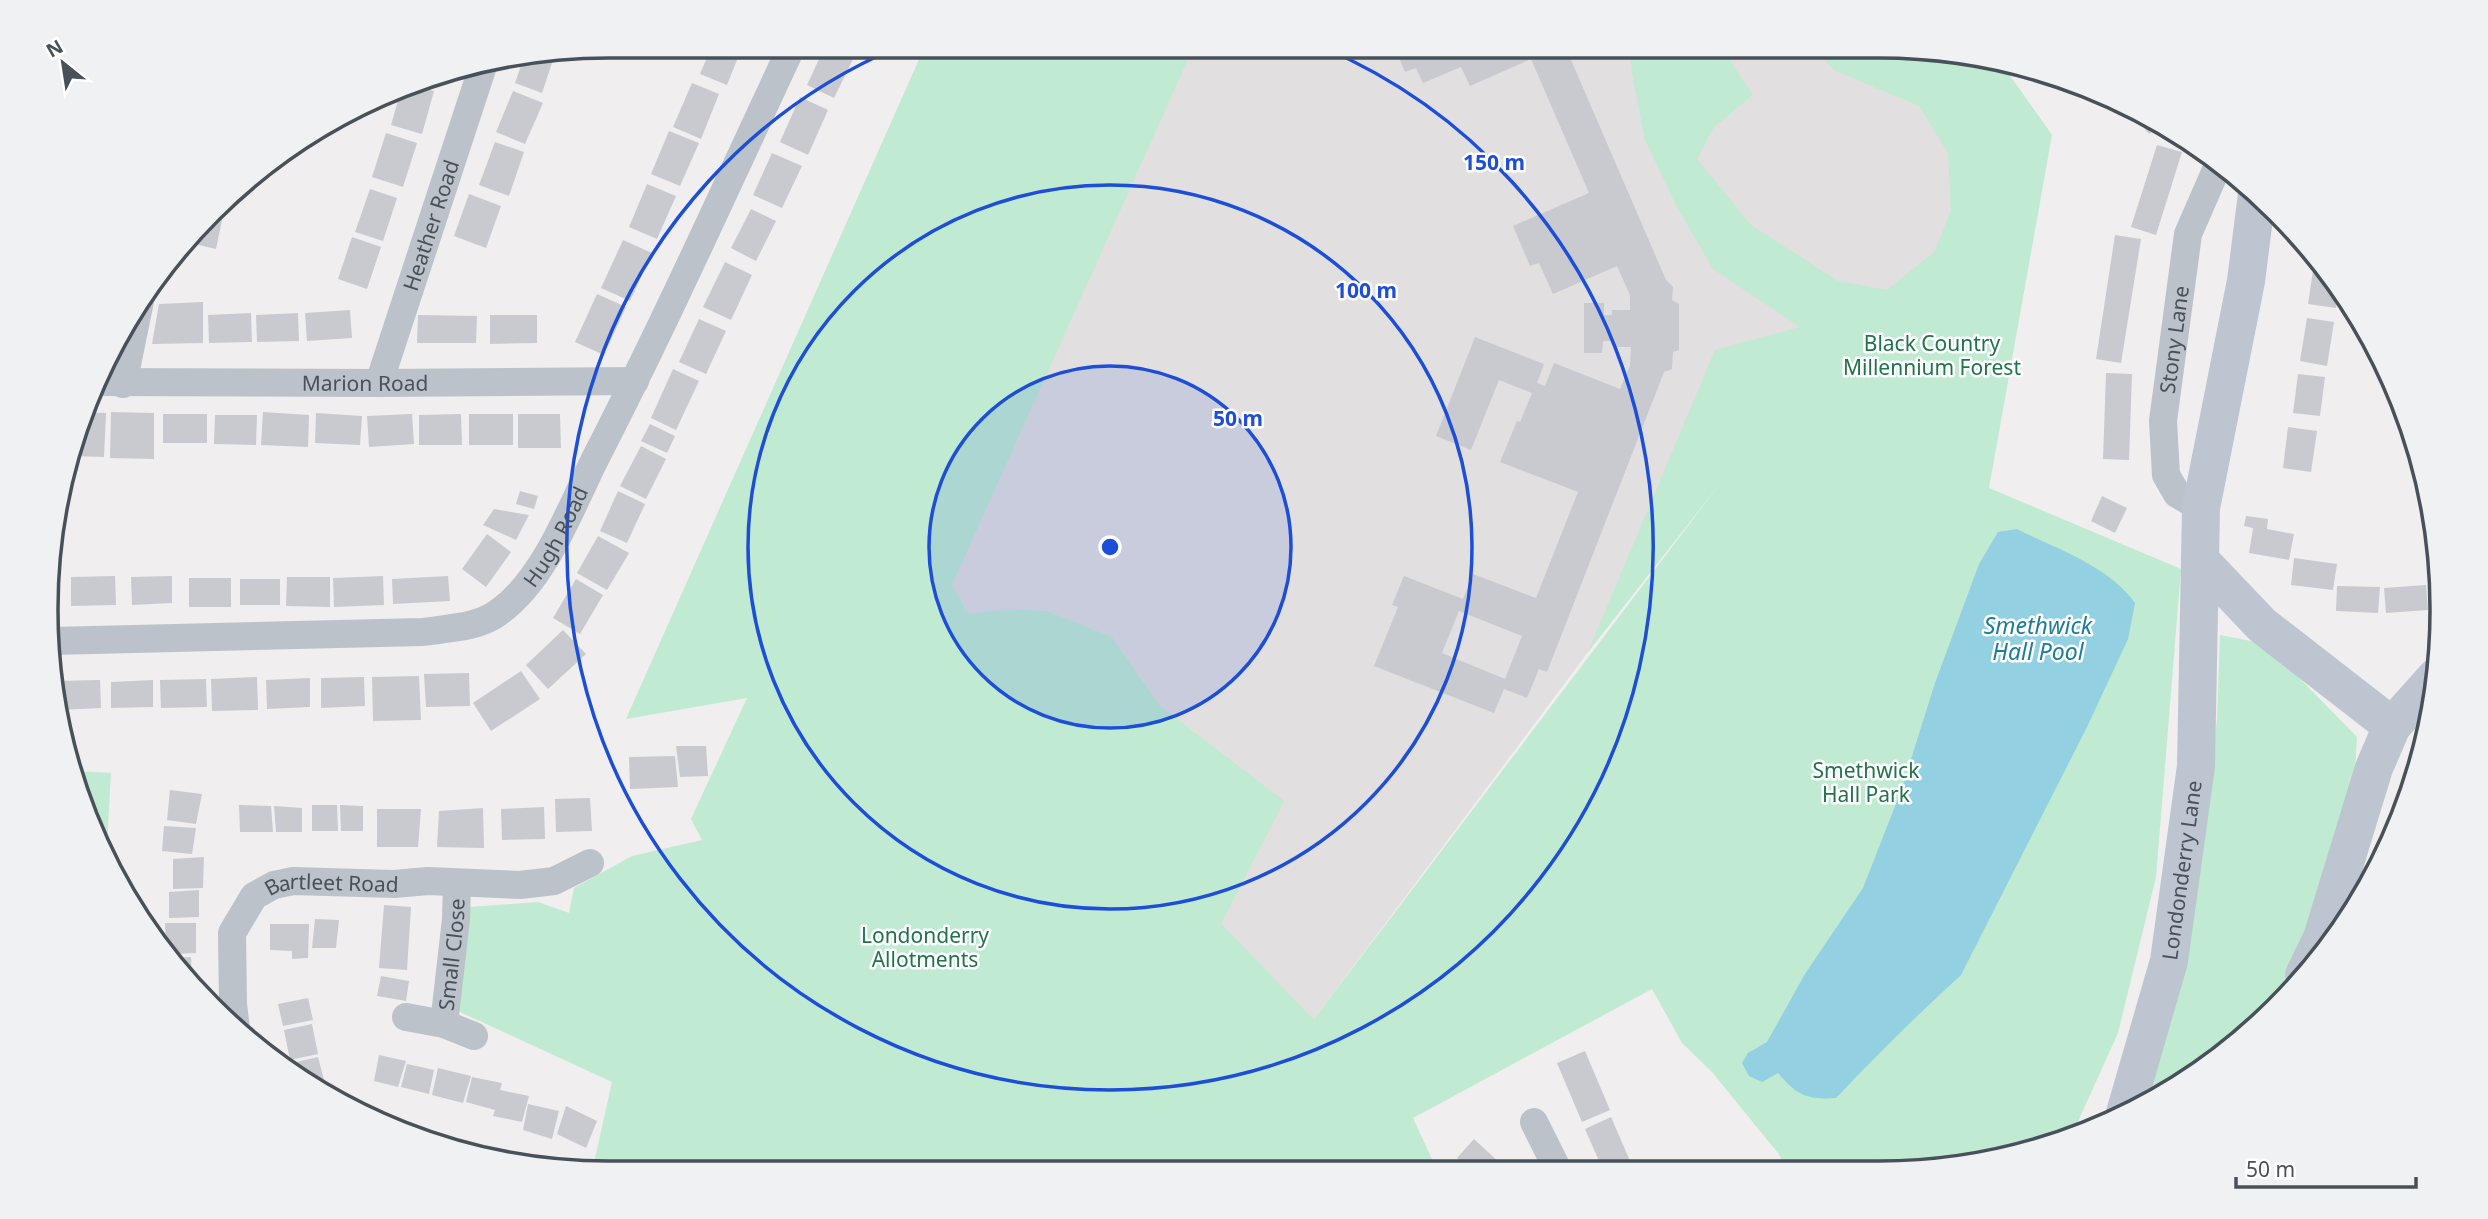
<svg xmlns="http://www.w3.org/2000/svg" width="2488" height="1219" font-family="'Noto Sans',sans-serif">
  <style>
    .education { fill: #e1dfdf }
    .green { fill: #c0ead1 }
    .water { fill: #92d0e2 }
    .building { fill: #c9cad0; fill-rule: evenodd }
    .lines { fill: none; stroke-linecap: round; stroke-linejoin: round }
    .street { stroke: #bbc2c9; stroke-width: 28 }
    .secondary { stroke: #bdc6d0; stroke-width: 38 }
    .ring { fill: none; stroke: #1d4ed8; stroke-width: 3.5 }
    .labels { text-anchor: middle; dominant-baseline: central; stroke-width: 5; stroke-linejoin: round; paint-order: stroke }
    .street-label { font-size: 21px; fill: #485159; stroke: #fff }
    .park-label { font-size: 21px; fill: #21734b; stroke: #fff }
    .water-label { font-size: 23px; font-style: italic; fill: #1b7d99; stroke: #fff }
    .rim { fill: none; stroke: #485159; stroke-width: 3.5 }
    .centre { fill: #1d4ed8; stroke: #fff; stroke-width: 3.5 }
    .ring-label { font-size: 21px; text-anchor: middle; font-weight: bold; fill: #1d4ed8; stroke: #fff; stroke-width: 5; stroke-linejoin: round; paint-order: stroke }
  </style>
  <rect width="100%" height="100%" fill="#f0eeee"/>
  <polygon class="education" points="1125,46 1879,46 1998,59 2052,135 1772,415 1588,652 1314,1019 896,597"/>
  <g class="green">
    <polygon points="925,46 1194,46 952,585 968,614 1005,609 1047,611 1112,637 1159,705 1284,801 1221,924 1314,1019 1722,481 1588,652 1715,350 1800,327 1713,269 1676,205 1645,140 1632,73 1630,46 1731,46 1729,59 1753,95 1714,127 1697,159 1751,225 1838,281 1887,290 1935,251 1951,210 1948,153 1919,106 1834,70 1812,46 1879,46 1998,59 2052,135 1989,488 2181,569 2156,877 2118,1033 2071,1137 1953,1169 1787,1169 1778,1153 1712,1072 1682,1043 1652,989 1413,1118 1437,1170 592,1172 612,1082 458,1011 470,907 538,902 569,913 574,888 632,856 702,840 691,819 747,698 626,719"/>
    <polygon points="2220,635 2266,644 2357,737 2355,767 2312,928 2270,1008 2222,1057 2151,1098 2157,1054 2195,897 2217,720"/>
    <polygon points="77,771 111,773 106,862 104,859"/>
  </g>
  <path class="water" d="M2017 529C2056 549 2109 566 2135 603L2128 639 2087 727 1961 975C1917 1015 1876 1056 1836 1098 1806 1100 1797 1095 1778 1073L1762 1082 1749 1076 1742 1063 1748 1053 1767 1042 1805 974 1863 888 1901 791 1935 683 1979 564 1998 532Z"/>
  <g class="building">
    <polygon points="712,46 730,46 741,50 727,85 700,74"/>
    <polygon points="825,46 854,57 834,98 807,85"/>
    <path d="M1394 46H1565L1666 280 1673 287 1672 300 1679 304V350L1673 352 1672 369 1664 372 1547 672 1539 669 1527 698 1504 689 1494 713 1374 666 1398 607 1392 605 1404 576 1463 599 1473 574 1536 598 1578 492 1500 462 1517 421 1520 422 1532 393 1499 380 1471 450 1436 436 1475 337 1544 364 1537 383 1545 386 1554 363 1620 389 1630 365 1631 347H1613V341H1603L1602 353H1584V303H1604V315H1612V310H1630V295L1617 266 1553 294 1539 263 1530 266 1513 226 1589 193 1531 59 1470 86 1461 67 1423 83 1416 68 1405 72ZM1459 611 1522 636 1505 679 1442 653Z"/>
    <polygon points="555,54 542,93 515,83 523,60"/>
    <polygon points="692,83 719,94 701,139 673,127"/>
    <polygon points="411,85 434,91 422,134 391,125 401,90"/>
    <polygon points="513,91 543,103 525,144 496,132"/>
    <polygon points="800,97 828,110 808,155 780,142"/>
    <polygon points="2124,104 2161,124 2149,134"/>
    <polygon points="669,131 699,143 680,186 651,174"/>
    <polygon points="386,133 417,143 403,187 372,177"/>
    <polygon points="495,142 524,152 509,196 479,185"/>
    <polygon points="2157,145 2182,152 2156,235 2131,227"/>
    <polygon points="772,153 802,166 782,208 753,195"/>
    <polygon points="647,184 676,196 657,239 629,227"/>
    <polygon points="370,189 397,198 383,241 355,232"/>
    <polygon points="469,194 501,206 486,248 454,236"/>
    <polygon points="225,206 216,249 190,243 208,224"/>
    <polygon points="751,209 776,221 756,261 731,248"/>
    <polygon points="2115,235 2141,239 2121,363 2096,359"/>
    <polygon points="352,237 381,247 367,289 338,279"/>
    <polygon points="623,240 652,253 630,301 601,288"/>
    <polygon points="725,262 752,275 731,320 703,307"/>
    <polygon points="2314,264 2322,265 2339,286 2336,308 2308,304"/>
    <polygon points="597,294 626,307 604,355 575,342"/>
    <polygon points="203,302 203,343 152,344 159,304"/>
    <polygon points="350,310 352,338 307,341 305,313"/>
    <polygon points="251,313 252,342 209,343 208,315"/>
    <polygon points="298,313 299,341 257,342 256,315"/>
    <polygon points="418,315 477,316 476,343 417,343"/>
    <polygon points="490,315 537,315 537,343 490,344"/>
    <polygon points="2307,318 2334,322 2327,366 2300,361"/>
    <polygon points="699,319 726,331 706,374 679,362"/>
    <polygon points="673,369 699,381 676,430 651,418"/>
    <polygon points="2106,373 2132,374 2129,460 2103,459"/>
    <polygon points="2298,374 2325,377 2320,416 2293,413"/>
    <polygon points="83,412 106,413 104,457 70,456"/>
    <polygon points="111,412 154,413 154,459 110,458"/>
    <polygon points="263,412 309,415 308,447 261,445"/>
    <polygon points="316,413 362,416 360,445 315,443"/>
    <rect x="163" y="414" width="44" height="29"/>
    <polygon points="412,414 414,444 369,447 367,416"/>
    <polygon points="461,414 462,445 419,445 419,415"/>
    <rect x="469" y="414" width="44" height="31"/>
    <polygon points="518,414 560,414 561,448 518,448"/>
    <polygon points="215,415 257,415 256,445 214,444"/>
    <polygon points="650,424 675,436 667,453 641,441"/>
    <polygon points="2288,427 2317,431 2311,472 2283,468"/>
    <polygon points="641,446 666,459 646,499 620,486"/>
    <polygon points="520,491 538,496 534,509 516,504"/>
    <polygon points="618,491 645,504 627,543 600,531"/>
    <polygon points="2102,496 2127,508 2115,533 2091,521"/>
    <polygon points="494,509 529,515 516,540 483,525"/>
    <polygon points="2246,516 2268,519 2267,529 2294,534 2289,560 2249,553 2253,528 2244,526"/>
    <polygon points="487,534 511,552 486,587 462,569"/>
    <polygon points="598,536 629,553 607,590 577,573"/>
    <polygon points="2294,558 2337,564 2333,590 2291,585"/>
    <polygon points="2439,575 2441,596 2440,596 2434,576"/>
    <polygon points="115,576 116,605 71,606 71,577"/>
    <polygon points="172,576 172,603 132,605 131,577"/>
    <polygon points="383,576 384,605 334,607 333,578"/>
    <polygon points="448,576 450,601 393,604 392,579"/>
    <polygon points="287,577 330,577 330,607 286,606"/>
    <rect x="189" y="578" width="42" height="29"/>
    <rect x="240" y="579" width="40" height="26"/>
    <polygon points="576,579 603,595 580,634 553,618"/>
    <polygon points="2426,585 2428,610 2386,613 2384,588"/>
    <polygon points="2337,586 2380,587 2378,613 2336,611"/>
    <polygon points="53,589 55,589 56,608 53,608"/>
    <polygon points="563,630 586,654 548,689 526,665"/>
    <polygon points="521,671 540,699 491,731 473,703"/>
    <polygon points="469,673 470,706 426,707 424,674"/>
    <polygon points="419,676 421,720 373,721 372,677"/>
    <polygon points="257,677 258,710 212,711 211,679"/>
    <polygon points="364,677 365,706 321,708 321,678"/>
    <polygon points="310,678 310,707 267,709 266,680"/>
    <polygon points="206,679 207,707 161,708 160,680"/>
    <polygon points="100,680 101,708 58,710 56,681"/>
    <polygon points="153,680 153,707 111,708 111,682"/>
    <polygon points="676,746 706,746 708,776 680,777"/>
    <polygon points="675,756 678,787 630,789 629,757"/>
    <polygon points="170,790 202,794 196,824 167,820"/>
    <polygon points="590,798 592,831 556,832 555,799"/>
    <polygon points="239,805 271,806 273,832 240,832"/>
    <polygon points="312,805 337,805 338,831 312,831"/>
    <polygon points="340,805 363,806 363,831 341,831"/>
    <polygon points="274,806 302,808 302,832 276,832"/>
    <polygon points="544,807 545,839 502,840 501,809"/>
    <polygon points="483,808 484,848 437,847 439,811"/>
    <polygon points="377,809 421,809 418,847 377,847"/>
    <polygon points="164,826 196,828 192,854 162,851"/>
    <polygon points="204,857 203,888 173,889 173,859"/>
    <polygon points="199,890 199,917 169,918 169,892"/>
    <polygon points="384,905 411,907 407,970 379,968"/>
    <polygon points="315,919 339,920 336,948 312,948"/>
    <polygon points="165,923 196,923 196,953 172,954 166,947"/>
    <polygon points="270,924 309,924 308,958 292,959 292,951 270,950"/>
    <polygon points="191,957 192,982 174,958"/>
    <polygon points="381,976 409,981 406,1001 377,996"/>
    <polygon points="308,998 313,1020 283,1026 278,1004"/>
    <polygon points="312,1024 318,1054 290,1060 284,1030"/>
    <polygon points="1585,1051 1610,1110 1582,1122 1557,1063"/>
    <polygon points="379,1055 406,1061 398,1087 374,1081"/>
    <polygon points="318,1057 325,1084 312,1087 295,1078 292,1063"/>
    <polygon points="407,1064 434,1070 429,1094 401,1087"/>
    <polygon points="438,1068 471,1076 463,1103 432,1095"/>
    <polygon points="472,1077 502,1083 500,1090 529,1096 522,1122 493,1116 495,1110 466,1102"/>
    <polygon points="329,1087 333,1098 318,1090"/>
    <polygon points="528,1104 559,1111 552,1139 523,1130"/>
    <polygon points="566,1106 597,1121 586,1148 557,1134"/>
    <polygon points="1611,1117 1634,1170 1603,1170 1585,1129"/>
    <polygon points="1474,1139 1503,1166 1499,1170 1470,1170 1457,1158"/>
    <polygon points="1741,1160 1770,1165 1769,1169 1740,1169"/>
  </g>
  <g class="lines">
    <g class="street">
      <path id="s1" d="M95 382 379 383 635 381"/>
      <path id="s2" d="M379 383 483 66"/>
      <polyline points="123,384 141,296"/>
      <path id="s3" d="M2201 508 2177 494 2166 475 2163 421 2188 234 2219 163"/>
      <path id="s4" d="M52 641 423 632C448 628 478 628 499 612 544 580 570 510 594 461 664 325 727 185 792 46"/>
      <polyline points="406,1017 444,1024 474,1036"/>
      <path id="s5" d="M444 1024 456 919 457 883"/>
      <path id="s6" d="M236 1029 233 1004 232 933 254 896 274 885 293 881 394 884 428 881 520 885 554 881 590 863"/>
      <polyline points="1534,1122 1558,1170"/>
    </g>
    <g class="secondary">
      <polyline points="2200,560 2262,625 2392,726"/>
      <polyline points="2304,975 2322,938 2374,768 2392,726 2436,677"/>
      <path id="s7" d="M2125 1113 2169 961 2196 766 2201 508 2246 281 2257 194"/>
    </g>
  </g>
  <circle cx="1110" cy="547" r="181" fill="#1d4ed8" fill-opacity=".12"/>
  <g class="ring">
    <circle cx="1110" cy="547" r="181"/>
    <circle cx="1110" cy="547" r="362"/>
    <path d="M1322 47A543 543 0 1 1 898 47"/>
  </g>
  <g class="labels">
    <g class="street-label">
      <text stroke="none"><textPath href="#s2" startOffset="166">Heather Road</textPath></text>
      <text stroke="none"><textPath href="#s3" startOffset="186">Stony Lane</textPath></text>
      <text stroke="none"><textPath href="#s1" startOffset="270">Marion Road</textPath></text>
      <text stroke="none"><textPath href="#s4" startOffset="546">Hugh Road</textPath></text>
      <text stroke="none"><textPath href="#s7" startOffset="250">Londonderry Lane</textPath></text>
      <text stroke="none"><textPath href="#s6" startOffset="220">Bartleet Road</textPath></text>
      <text stroke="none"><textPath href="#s5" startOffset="70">Small Close</textPath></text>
    </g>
    <g class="park-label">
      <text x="1932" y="343">Black Country<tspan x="1932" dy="24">Millennium Forest</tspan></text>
      <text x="1866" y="770">Smethwick<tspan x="1866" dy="24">Hall Park</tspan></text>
      <text x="925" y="935">Londonderry<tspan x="925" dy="24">Allotments</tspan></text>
    </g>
    <g class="water-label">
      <text x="2038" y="625">Smethwick<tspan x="2038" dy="26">Hall Pool</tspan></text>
    </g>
  </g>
  <path d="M0 0H2488V1219H0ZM609 58H1879A551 551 0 0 1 2430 609V610A551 551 0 0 1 1879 1161H609A551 551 0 0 1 58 610V609A551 551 0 0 1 609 58Z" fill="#f0f1f2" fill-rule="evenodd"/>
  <path class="rim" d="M609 58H1879A551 551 0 0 1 2430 609V610A551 551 0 0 1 1879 1161H609A551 551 0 0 1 58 610V609A551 551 0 0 1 609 58Z"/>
  <circle cx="1110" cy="547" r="10" class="centre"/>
  <g class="ring-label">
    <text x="1494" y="170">150 m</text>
    <text x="1366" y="298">100 m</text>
    <text x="1238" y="426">50 m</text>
  </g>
  <g transform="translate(63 63) rotate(330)" stroke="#ffffff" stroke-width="5" paint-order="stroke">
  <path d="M0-5L12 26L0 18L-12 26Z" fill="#485159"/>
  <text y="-10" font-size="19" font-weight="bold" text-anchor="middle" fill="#485159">N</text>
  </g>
  <path d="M2236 1177v10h180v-10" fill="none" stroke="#485159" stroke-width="3.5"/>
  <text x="2246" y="1177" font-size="21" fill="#485159" stroke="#ffffff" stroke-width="5" paint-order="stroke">50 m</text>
</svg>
